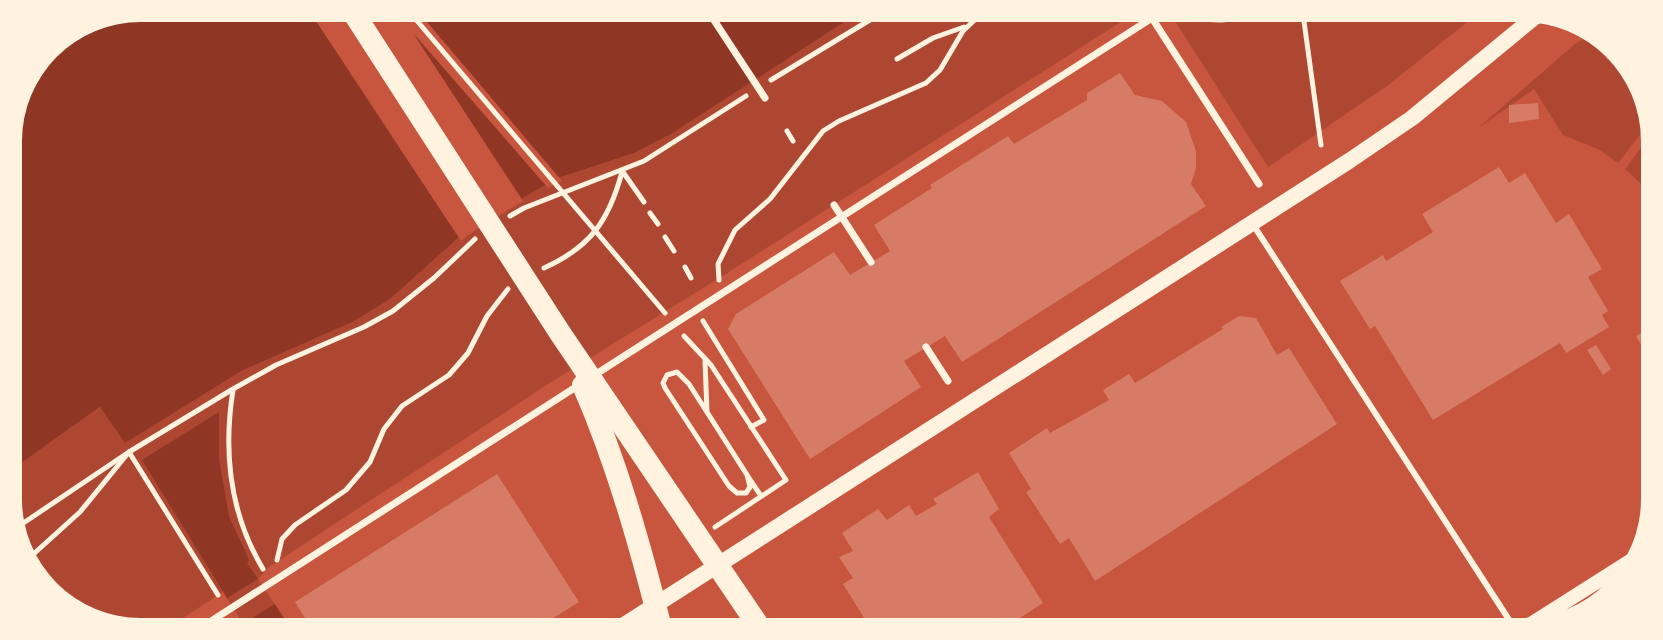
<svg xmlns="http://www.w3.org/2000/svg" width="1663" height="640" font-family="Helvetica,sans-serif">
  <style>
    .green { fill: #ae4732 }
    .water { fill: #8f3625 }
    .pier { fill: #c8553d }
    .building { fill: #d67c66 }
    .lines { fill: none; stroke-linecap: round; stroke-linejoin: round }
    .path { stroke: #fff3e0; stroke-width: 5 }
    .service { stroke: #fff3e0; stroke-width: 6 }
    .pedestrian { stroke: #fff3e0; stroke-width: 7 }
    .tertiary { stroke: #fff3e0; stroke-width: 14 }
    .secondary { stroke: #fff3e0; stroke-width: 16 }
    .motorway { stroke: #fff3e0; stroke-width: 22 }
  </style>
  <rect width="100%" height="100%" fill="#c8553d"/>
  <g class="green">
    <polygon points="860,12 1135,13 724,275 545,386 269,567 258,579 289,626 244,625 223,592 172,625 98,625 41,586 10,524 10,471 101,407 126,442 243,370 390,299 468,229 528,194 558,178 634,153 671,134"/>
    <polygon points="1170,13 1476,15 1387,86 1268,167"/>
    <polygon points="1592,34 1602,40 1597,44 1607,60 1622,54 1652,119 1618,163 1600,150 1563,135 1534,89 1477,129 1575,44"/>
    <polygon points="1654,131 1653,205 1640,183 1625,169"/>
  </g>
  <g class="water">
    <polygon points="141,8 860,12 671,134 634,153 558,178 468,229 390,299 352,322 243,370 125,443 100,407 10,471 8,132 53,41"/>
    <polygon points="219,412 219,459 229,516 249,560 247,563 258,579 227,598 142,460"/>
    <polygon points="275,604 289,626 244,625 243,624"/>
  </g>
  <polygon class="pier" points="308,9 416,9 562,181 548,188 413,33 523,201 471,233 461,241"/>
  <g class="building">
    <polygon points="1120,73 1135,95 1162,101 1186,122 1196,151 1196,168 1191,184 1206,206 962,362 945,336 904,361 921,387 810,459 728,329 736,314 834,252 850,275 890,251 874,225 932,188 930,185 1008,136 1014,144 1087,100 1087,93"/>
    <polygon points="1538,103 1539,119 1509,123 1509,105"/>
    <polygon points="1499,167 1509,183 1525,173 1556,223 1569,214 1602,269 1588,277 1608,311 1602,315 1609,327 1566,353 1560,343 1433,420 1375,326 1370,329 1340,281 1383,255 1386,261 1433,232 1422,214"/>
    <polygon points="1239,316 1256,318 1277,355 1289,348 1337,424 1095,581 1069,538 1060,544 1026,492 1031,489 1009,453 1047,428 1050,433 1109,400 1103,390 1129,374 1135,383 1223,329 1221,327"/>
    <polygon points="1651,327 1651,347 1645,351 1636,336"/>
    <polygon points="1596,345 1611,369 1603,375 1587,350"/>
    <polygon points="978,472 999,509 989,517 1043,603 1003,629 885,629 883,626 871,629 843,584 853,578 839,557 853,551 842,533 878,509 887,520 909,505 916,516 937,504 933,499"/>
    <polygon points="497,474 579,602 539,627 310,626 295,602"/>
  </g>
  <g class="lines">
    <g class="path">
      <polyline points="407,9 665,313"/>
      <polyline points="1303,14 1321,145"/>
      <polyline points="1169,18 1221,20 1296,14"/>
      <polyline points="897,59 933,38 964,27"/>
      <polyline points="771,80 883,12"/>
      <polyline points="787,131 793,141"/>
      <polyline points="623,172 644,202"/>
      <polyline points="650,213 658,224"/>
      <polyline points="510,216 524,208 644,161 746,96"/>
      <polyline points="665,237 674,251"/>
      <polyline points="685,267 691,278"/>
      <path d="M544 268C591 247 609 220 622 172"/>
      <polyline points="719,280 718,264 735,230 770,199 823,131 839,121 926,83 940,70 963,31 983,12"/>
      <polyline points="703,321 764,420 751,427"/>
      <polyline points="684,336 711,365 786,480 715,527"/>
      <polyline points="705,361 707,412 747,475 750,487 746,493 737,493 729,486 665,388 663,383 667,375 677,372 689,384 751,481 761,496"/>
      <path d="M233 390C223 453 230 514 263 569"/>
      <polyline points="13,530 129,452 233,389 276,365 364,327 393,311 434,278 475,239"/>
      <polyline points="28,559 80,512 129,452 218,595"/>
      <polyline points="277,560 282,539 295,525 346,490 370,462 384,429 402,406 449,375 468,353 487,316 508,289"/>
    </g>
    <polyline class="service" points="1252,223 1517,632"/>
    <g class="pedestrian">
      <polyline points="708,11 765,98"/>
      <polyline points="834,205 871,262"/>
      <polyline points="926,347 948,381"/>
      <polyline points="593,376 1152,18 1259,184"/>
      <polyline points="205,625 579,385"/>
    </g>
    <polyline class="tertiary" points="1518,632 1638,556"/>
    <polyline class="secondary" points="621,627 1349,161 1412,118 1537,15"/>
    <g class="motorway">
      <polyline points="351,9 560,333 760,628"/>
      <path d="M583 385C617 463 640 545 661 628"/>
    </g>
  </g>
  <path d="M0 0H1663V640H0ZM141 22H1522A119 119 0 0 1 1641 141V499A119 119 0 0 1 1522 618H141A119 119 0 0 1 22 499V141A119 119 0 0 1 141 22Z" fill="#fff3e0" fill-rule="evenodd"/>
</svg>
